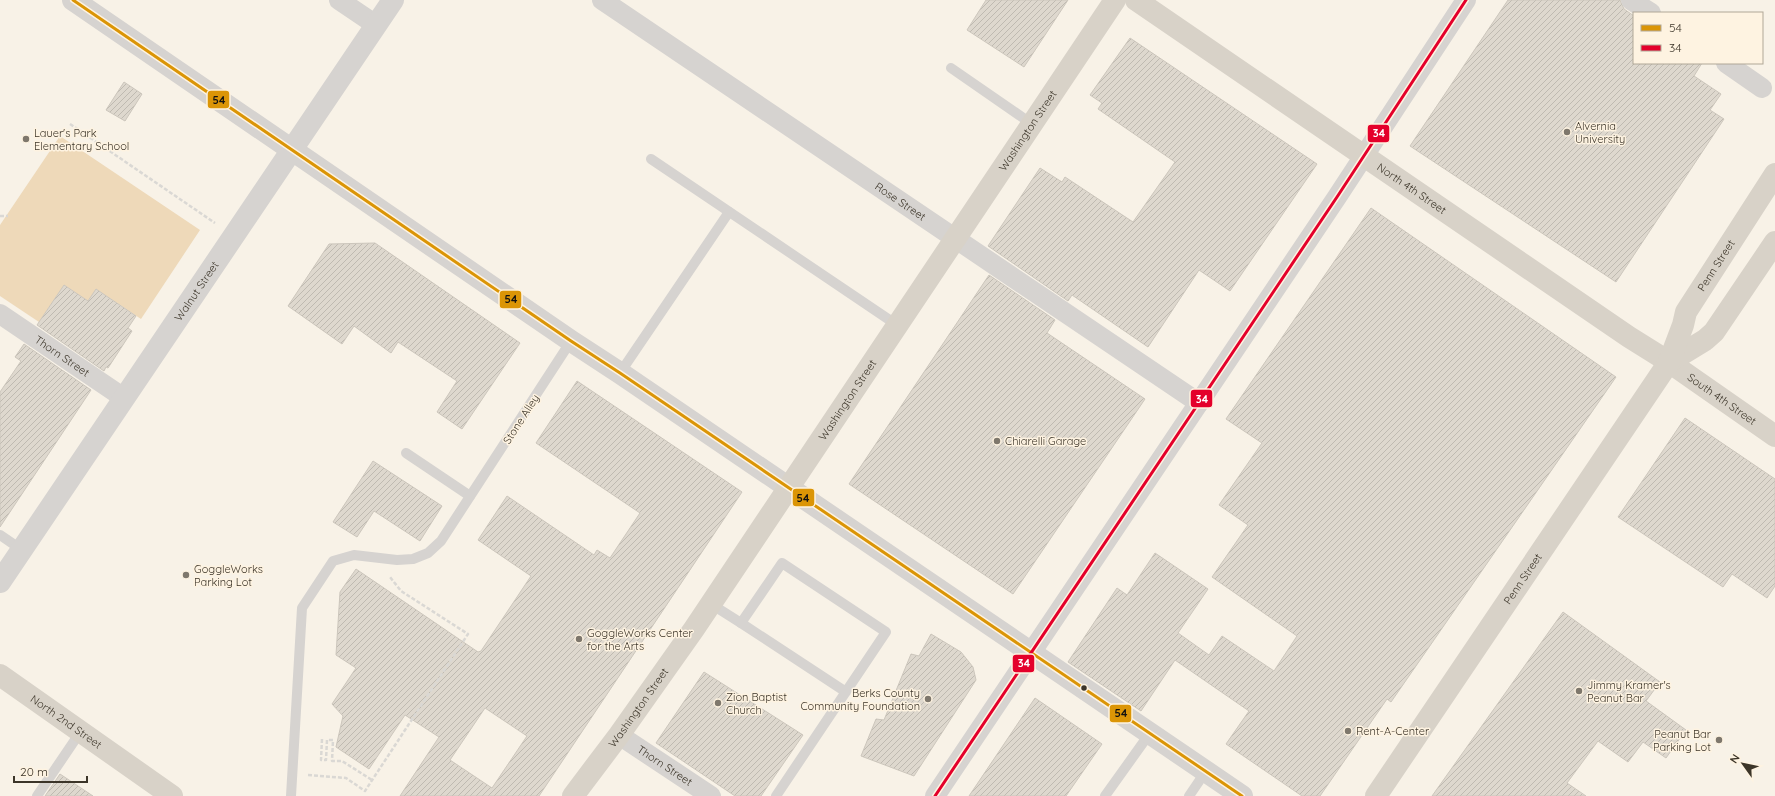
<svg xmlns="http://www.w3.org/2000/svg" width="1775" height="796" font-family="Quicksand,sans-serif">
  <style>
    .grass { fill: #eed9b9 }
    .building { fill: url(#building-hatch); stroke: #ccc6bc; fill-rule: evenodd }
    .lines { fill: none; stroke-linecap: round; stroke-linejoin: round }
    .path { stroke: #dad8d4; stroke-width: 2.5; stroke-dasharray: 4 2; stroke-linecap: butt }
    .lane { stroke: #d6d3d0; stroke-width: 10 }
    .street { stroke: #d6d3d0; stroke-width: 20 }
    .secondary { stroke: #d6d3d0; stroke-width: 22 }
    .primary { stroke: #d8d2c8; stroke-width: 22 }
    .bus-1-casing { stroke: #fef3e1; stroke-width: 6 }
    .bus-2-casing { stroke: #fef3e1; stroke-width: 6 }
    .bus-1 { stroke: #db9506; stroke-width: 3 }
    .bus-2 { stroke: #e4002b; stroke-width: 3 }
    .poi-dot { fill: #7e776c; stroke: #fef3e1; stroke-width: 1.5 }
    .bus-dot { fill: #3c3529; stroke: #fef3e1; stroke-width: 1.5 }
    .labels { text-anchor: middle; dominant-baseline: central; stroke-width: 3; stroke-linejoin: round; paint-order: stroke }
    .poi-label { font-size: 11px; fill: #3c3529; stroke: #fef3e1; text-anchor: start }
    .street-label { font-size: 11px; fill: #3c3529; stroke: #fef3e1 }
    .line-badge { stroke: #fef3e1; stroke-width: 1.5 }
    .badge-label { font-size: 11px; text-anchor: middle; font-weight: bold; fill: #fff }
    .pale-badge-label { font-size: 11px; text-anchor: middle; font-weight: bold; fill: #111 }
  </style>
  <defs>
    <pattern id="building-hatch" width="6" height="6" patternUnits="userSpaceOnUse"><rect width="6" height="6" fill="#ded8ce"/><path d="M-1 1l2-2M0 6l6-6M5 7l2-2" fill="none" stroke="#bfbab1"/></pattern>
  </defs>
  <rect width="100%" height="100%" fill="#f8f2e7"/>
  <polygon class="grass" points="60,136 200,230 141,319 96,289 88,301 64,285 39,322 0,296 0,225"/>
  <g class="building">
    <polygon points="986,0 1068,0 1024,67 967,30"/>
    <polygon points="1508,0 1620,0 1624,9 1634,16 1634,63 1702,63 1694,76 1721,94 1710,110 1724,119 1616,282 1410,146"/>
    <polygon points="1130,38 1317,164 1230,291 1199,270 1148,347 1072,295 1068,301 988,246 1040,168 1062,182 1065,177 1133,222 1175,162 1098,109 1102,103 1090,95"/>
    <polygon points="124,82 142,94 125,121 106,110"/>
    <polygon points="1371,208 1616,377 1391,702 1387,699 1320,796 1302,796 1226,744 1249,711 1175,660 1141,711 1068,662 1117,588 1127,595 1155,553 1208,589 1178,633 1209,655 1222,636 1274,671 1297,636 1212,577 1248,525 1219,505 1262,443 1226,419"/>
    <polygon points="375,243 520,343 462,429 437,412 457,381 398,342 391,353 354,326 342,344 288,306 329,244"/>
    <polygon points="989,275 1055,320 1047,333 1145,399 1013,594 849,484"/>
    <polygon points="64,285 88,301 96,289 136,316 128,328 132,331 108,368 106,367 104,371 37,325"/>
    <polygon points="24,344 91,390 0,527 0,392 21,361 15,357"/>
    <path d="M577 381 742 492 539 796H400L439 737 405 715 369 769 336 747 343 716 332 704 356 668 336 655 340 592 356 569 478 652 481 651 531 576 478 540 507 496 594 555 597 550 610 558 640 513 536 443ZM485 708 527 736 492 788 450 760Z"/>
    <polygon points="1685,418 1775,479 1775,586 1767,598 1732,574 1723,587 1618,517"/>
    <polygon points="373,461 442,506 420,541 374,511 357,537 333,522"/>
    <polygon points="1563,612 1660,682 1646,701 1686,730 1666,758 1643,742 1628,762 1598,741 1567,783 1586,796 1432,796"/>
    <polygon points="931,634 961,652 973,667 976,680 914,776 861,756 876,719 884,720 911,654 919,656"/>
    <polygon points="704,672 803,735 761,796 735,796 656,743"/>
    <polygon points="1035,698 1102,744 1066,796 969,796"/>
    <polygon points="60,774 93,796 45,796"/>
  </g>
  <g class="lines">
    <g class="path">
      <polyline points="70,124 215,223"/>
      <polyline points="0,216 8,216"/>
      <polyline points="322,739 321,760 326,760 327,740 333,740 332,761 342,761 372,780"/>
      <polyline points="308,775 346,778 365,791 468,634 401,591 390,577"/>
    </g>
    <g class="lane">
      <polyline points="951,68 1032,124"/>
      <polyline points="651,159 897,325"/>
      <polyline points="620,373 729,212"/>
      <polyline points="406,453 470,496"/>
      <polyline points="0,535 22,550"/>
      <polyline points="711,604 741,623"/>
      <polyline points="37,796 81,731"/>
      <polyline points="291,796 302,608 333,561 354,555 397,560 413,559 428,553 441,541 571,341"/>
      <polyline points="776,796 886,632 782,563 741,623 846,692"/>
      <polyline points="1105,796 1150,733"/>
      <polyline points="1189,796 1206,771"/>
    </g>
    <g class="street">
      <polyline points="339,0 376,25"/>
      <path id="s1" d="M602 0 1199 403"/>
      <polyline points="1631,0 1651,13"/>
      <polyline points="1726,63 1762,88"/>
      <path id="s2" d="M0 314 124 398"/>
      <path id="s3" d="M619 735 711 796"/>
      <polyline points="935,796 1337,197 1466,0"/>
    </g>
    <g class="secondary">
      <polyline points="73,0 571,341 620,373 1242,796"/>
      <path id="s4" d="M0 582 393 0"/>
    </g>
    <g class="primary">
      <path id="s5" d="M1136 0 1629 337 1669 362 1775 436"/>
      <polyline points="1669,362 1705,340 1714,332 1775,242"/>
      <path id="s6" d="M0 675 172 796"/>
      <path id="s7" d="M573 796 619 735 694 629 1115 0"/>
      <path id="s8" d="M1376 796 1669 362 1683 325 1686 312 1775 174"/>
    </g>
    <defs>
      <polyline id="bus-1" points="73,0 571,341 620,373 1242,796"/>
      <polyline id="bus-2" points="935,796 1337,197 1466,0"/>
    </defs>
    <use href="#bus-1" class="bus-1-casing"/>
    <use href="#bus-2" class="bus-2-casing"/>
    <use href="#bus-1" class="bus-1"/>
    <use href="#bus-2" class="bus-2"/>
  </g>
  <g class="poi-dot">
    <circle cx="1567" cy="132" r="4"/>
    <circle cx="26" cy="139" r="4"/>
    <circle cx="997" cy="441" r="4"/>
    <circle cx="186" cy="575" r="4"/>
    <circle cx="579" cy="639" r="4"/>
    <circle cx="1579" cy="691" r="4"/>
    <circle cx="928" cy="699" r="4"/>
    <circle cx="718" cy="703" r="4"/>
    <circle cx="1348" cy="731" r="4"/>
    <circle cx="1719" cy="740" r="4"/>
  </g>
  <circle class="bus-dot" cx="1084" cy="688" r="3.5"/>
  <g class="labels">
    <g class="poi-label">
      <text x="1575" y="126">Alvernia<tspan x="1575" dy="13">University</tspan></text>
      <text x="34" y="133">Lauer's Park<tspan x="34" dy="13">Elementary School</tspan></text>
      <text x="1005" y="441">Chiarelli Garage</text>
      <text x="194" y="569">GoggleWorks<tspan x="194" dy="13">Parking Lot</tspan></text>
      <text x="587" y="633">GoggleWorks Center<tspan x="587" dy="13">for the Arts</tspan></text>
      <text x="1587" y="685">Jimmy Kramer's<tspan x="1587" dy="13">Peanut Bar</tspan></text>
      <text x="920" y="693" text-anchor="end">Berks County<tspan x="920" dy="13">Community Foundation</tspan></text>
      <text x="726" y="697">Zion Baptist<tspan x="726" dy="13">Church</tspan></text>
      <text x="1356" y="731">Rent-A-Center</text>
      <text x="1711" y="734" text-anchor="end">Peanut Bar<tspan x="1711" dy="13">Parking Lot</tspan></text>
    </g>
    <g class="street-label">
      <text stroke="none"><textPath href="#s7" startOffset="806">Washington Street</textPath></text>
      <text stroke="none"><textPath href="#s5" startOffset="334">North 4th Street</textPath></text>
      <text stroke="none"><textPath href="#s1" startOffset="360">Rose Street</textPath></text>
      <text stroke="none"><textPath href="#s8" startOffset="632">Penn Street</textPath></text>
      <text stroke="none"><textPath href="#s4" startOffset="351">Walnut Street</textPath></text>
      <text stroke="none"><textPath href="#s2" startOffset="75">Thorn Street</textPath></text>
      <text stroke="none"><textPath href="#s5" startOffset="709">South 4th Street</textPath></text>
      <text stroke="none"><textPath href="#s7" startOffset="482">Washington Street</textPath></text>
      <text transform="translate(521 419) rotate(-57)">Stone Alley</text>
      <text stroke="none"><textPath href="#s8" startOffset="262">Penn Street</textPath></text>
      <text stroke="none"><textPath href="#s7" startOffset="110">Washington Street</textPath></text>
      <text stroke="none"><textPath href="#s6" startOffset="81">North 2nd Street</textPath></text>
      <text stroke="none"><textPath href="#s3" startOffset="55">Thorn Street</textPath></text>
    </g>
  </g>
  <g class="line-badge">
    <rect x="207" y="90" width="23" height="19" rx="4" fill="#db9506"/>
    <rect x="1367" y="124" width="23" height="19" rx="4" fill="#e4002b"/>
    <rect x="499" y="290" width="23" height="19" rx="4" fill="#db9506"/>
    <rect x="1190" y="389" width="23" height="19" rx="4" fill="#e4002b"/>
    <rect x="792" y="488" width="23" height="19" rx="4" fill="#db9506"/>
    <rect x="1012" y="654" width="23" height="19" rx="4" fill="#e4002b"/>
    <rect x="1109" y="704" width="23" height="19" rx="4" fill="#db9506"/>
  </g>
  <g class="badge-label">
    <text x="1379" y="137">34</text>
    <text x="1202" y="403">34</text>
    <text x="1024" y="667">34</text>
  </g>
  <g class="pale-badge-label">
    <text x="219" y="104">54</text>
    <text x="511" y="303">54</text>
    <text x="803" y="502">54</text>
    <text x="1121" y="717">54</text>
  </g>
  <rect x="1633" y="12" width="130" height="52" fill="#fef3e1" stroke="#b0a797"/>
  <rect x="1641" y="25" width="20" height="6" fill="#db9506" stroke="#b0a797"/>
  <text x="1669" y="32" font-size="12" fill="#3c3529">54</text>
  <rect x="1641" y="45" width="20" height="6" fill="#e4002b" stroke="#b0a797"/>
  <text x="1669" y="52" font-size="12" fill="#3c3529">34</text>
  <g transform="translate(1743 764) rotate(303)" stroke="#fef3e1" stroke-width="3" paint-order="stroke">
  <path d="M0-3L7 15L0 10L-7 15Z" fill="#3c3529"/>
  <text y="-6" font-size="11" font-weight="bold" text-anchor="middle" fill="#3c3529">N</text>
  </g>
  <path d="M14 776v6h73v-6" fill="none" stroke="#3c3529" stroke-width="2"/>
  <text x="20" y="776" font-size="12" fill="#3c3529" stroke="#fef3e1" stroke-width="3" paint-order="stroke">20 m</text>
</svg>
